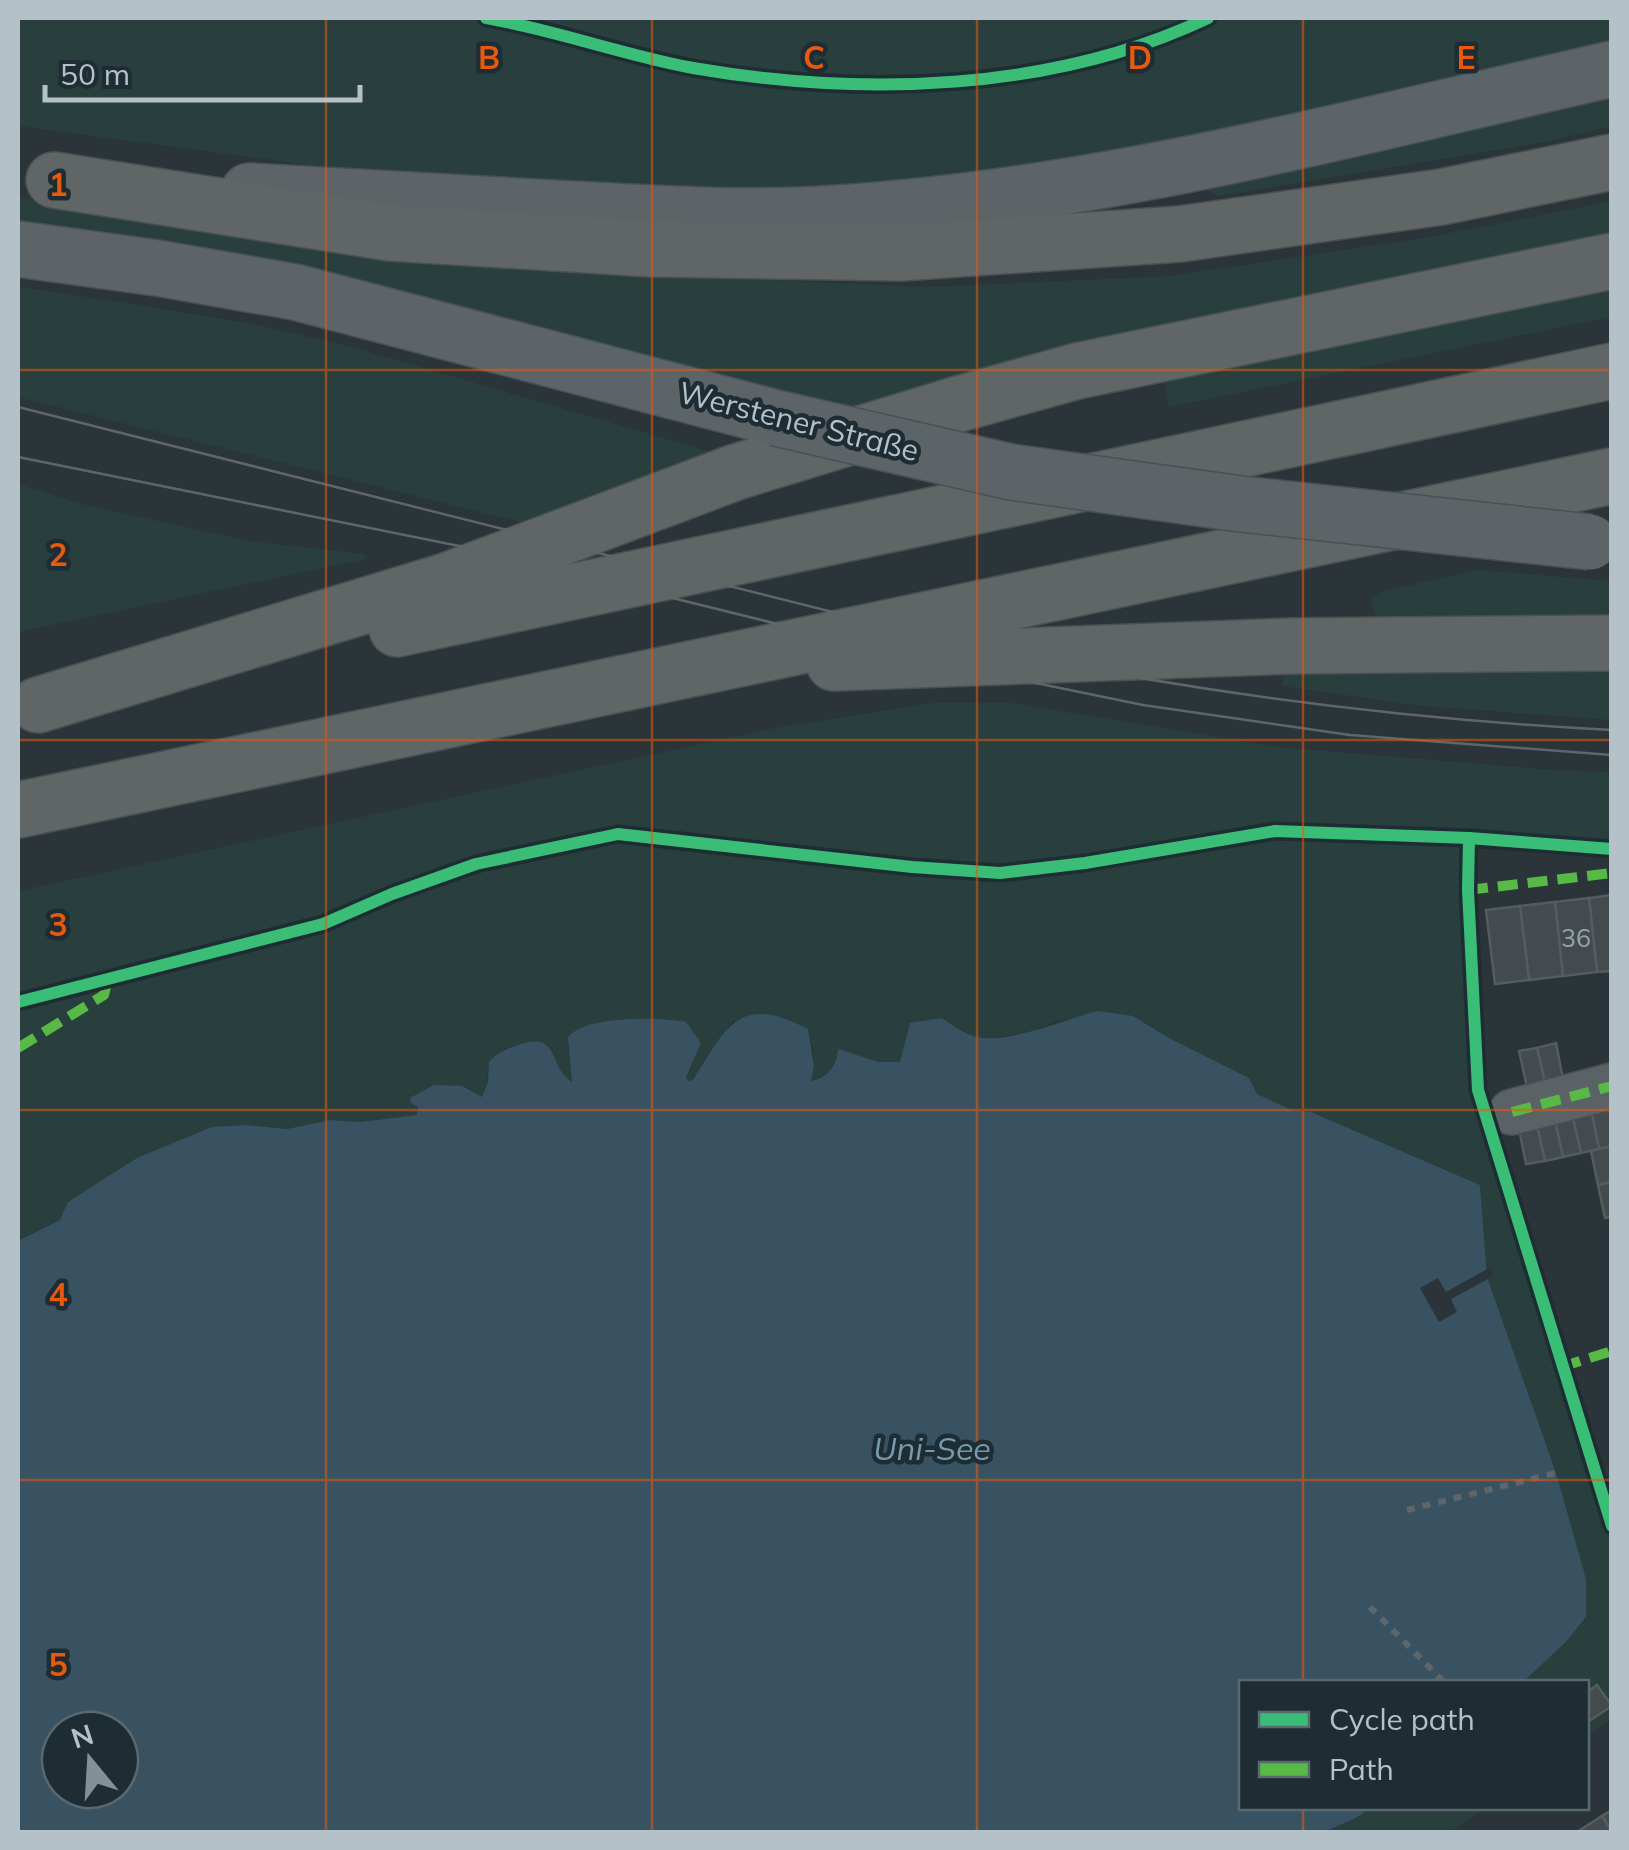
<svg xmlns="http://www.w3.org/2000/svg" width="1629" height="1850" font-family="Mulish,sans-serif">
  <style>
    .green { fill: #283f3d }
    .water { fill: #385261; fill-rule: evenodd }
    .pier { fill: #2b3438 }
    .building { fill: #434b4e; stroke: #535c5f; stroke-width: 2.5 }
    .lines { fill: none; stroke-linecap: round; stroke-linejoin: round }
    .minor-casing { stroke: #494f53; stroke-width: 48 }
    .primary-casing { stroke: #495155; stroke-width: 58 }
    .motorway-casing { stroke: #485053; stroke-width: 58 }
    .path { stroke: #5f6669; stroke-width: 6; stroke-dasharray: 8 8; stroke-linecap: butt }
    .minor { stroke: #5b6266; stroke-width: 45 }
    .primary { stroke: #5d6468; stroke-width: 55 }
    .motorway { stroke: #606566; stroke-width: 55 }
    .tram { stroke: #5f666a; stroke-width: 2.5 }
    .primary-bridge-casing { stroke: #495155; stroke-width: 58; stroke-linecap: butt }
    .primary-bridge { stroke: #5d6468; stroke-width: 55 }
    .quiet { stroke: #58b947; stroke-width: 10; stroke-dasharray: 20 10; stroke-linecap: butt }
    .cycleway-casing { stroke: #1e2c33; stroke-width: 19 }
    .cycleway { stroke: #3abd76; stroke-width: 12 }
    .grid { fill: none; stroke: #e8590c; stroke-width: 2.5; stroke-opacity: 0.55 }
    .labels { text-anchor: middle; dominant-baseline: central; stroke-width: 9; stroke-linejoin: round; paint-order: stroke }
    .number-label { font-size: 25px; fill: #98a4aa }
    .street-label { font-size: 30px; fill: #b5c1c9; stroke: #1e2c33 }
    .water-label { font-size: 32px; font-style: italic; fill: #7699ab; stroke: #1e2c33 }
    .grid-label { font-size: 32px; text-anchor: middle; font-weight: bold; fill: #e8590c; stroke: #1e2c33; stroke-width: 9; stroke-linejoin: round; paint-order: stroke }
  </style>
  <rect width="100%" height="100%" fill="#2b3438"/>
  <g class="green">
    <polygon points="18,18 1611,18 1612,50 1167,154 798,201 377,174 18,126"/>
    <polygon points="1611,92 1611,126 1545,142 1217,196 1206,189"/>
    <polygon points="18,198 632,274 930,287 1171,276 1429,237 1612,201 1611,235 1283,300 1017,359 851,409 240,256 18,222"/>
    <polygon points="1611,280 1611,317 1169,407 1163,371"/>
    <polygon points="18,286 249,323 356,348 725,456 548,529 18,397"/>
    <polygon points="18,484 81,504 249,541 365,554 366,559 18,632"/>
    <polygon points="1478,570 1611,581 1611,629 1377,621 1371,602 1379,592"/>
    <polygon points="1611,664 1611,720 1421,706 1282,686 1285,669"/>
    <path d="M933 703H1011L1277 747 1555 770 1611 772V846L1467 836 1466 888 1476 1091 1611 1529V1718L1587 1736 1586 1682H1523L1566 1642 1586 1618 1556 1473 1487 1277 1480 1185 1311 1112 1292 1110 1257 1094 1249 1078 1169 1038 1133 1016 1059 1020 1029 1033 986 1039 969 1035 957 1027 902 1052 900 1062 894 1065 838 1050C836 1066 827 1079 810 1081L814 1066 813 1046 733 1021 693 1081H687L686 1077 701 1043 568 1046 574 1078 572 1082 513 1046 505 1048 487 1070 488 1082 482 1097 419 1106 418 1115 360 1122 330 1120 287 1129 247 1125 18 1241V891L780 727Z"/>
    <polygon points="1370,1808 1485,1808 1450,1832 1324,1832 1356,1818"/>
  </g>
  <path class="water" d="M1098 1011 1133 1016 1169 1038 1249 1078 1257 1094 1292 1110 1311 1112 1480 1185 1487 1277 1556 1473 1586 1579V1617L1566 1642 1523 1682H1242V1808H1370L1356 1818 1324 1832H18V1241L60 1220 68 1202 137 1158 212 1127 247 1125 287 1129 330 1120 360 1122 417 1115 418 1107 411 1103 410 1098 434 1085 462 1086 482 1097 488 1082 489 1062C498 1052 505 1049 518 1045 561 1030 548 1068 572 1082L568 1037C586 1015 659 1017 686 1022L701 1043 686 1077 688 1081 693 1080C727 1027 738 993 808 1029L814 1066 811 1081C828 1078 837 1065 838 1049L879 1062H900L910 1023 941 1018C950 1023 959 1030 968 1034 1000 1049 1064 1019 1098 1011ZM60 1730H120V1790H60Z"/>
  <polygon class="pier" points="1491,1267 1492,1277 1451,1299 1457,1312 1439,1322 1420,1288 1438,1278 1446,1292"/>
  <g class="building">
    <polygon points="1612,895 1612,971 1597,972 1589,898"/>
    <polygon points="1589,898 1597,972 1563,976 1555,902"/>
    <polygon points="1555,902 1563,976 1529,980 1520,906"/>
    <polygon points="1520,906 1529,980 1495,984 1486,910"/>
    <polygon points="1556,1043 1563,1079 1545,1083 1537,1048"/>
    <polygon points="1537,1048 1545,1083 1527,1087 1519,1051"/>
    <polygon points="1610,1109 1612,1146 1599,1149 1592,1114"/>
    <polygon points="1592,1114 1599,1149 1581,1153 1573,1118"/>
    <polygon points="1573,1118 1581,1153 1563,1157 1555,1121"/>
    <polygon points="1555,1121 1563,1157 1545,1161 1537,1126"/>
    <polygon points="1537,1126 1545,1161 1526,1164 1519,1129"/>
    <polygon points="1612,1146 1612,1182 1598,1185 1591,1151"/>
    <polygon points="1612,1182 1612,1217 1605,1218 1598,1185"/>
    <polygon points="1597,1685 1612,1706 1586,1723 1586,1693"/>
    <polygon points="1612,1810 1612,1830 1602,1816"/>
    <polygon points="1602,1816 1612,1832 1577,1832"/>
  </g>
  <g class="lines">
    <defs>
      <polyline id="minor" points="1512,1112 1612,1086"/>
      <g id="primary">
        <path d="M249 191C350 196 451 202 552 208 634 212 718 218 801 215 1076 203 1344 129 1612 69"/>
        <polyline points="18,249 157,268 295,292 776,418"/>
      </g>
      <g id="motorway">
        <polyline points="54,180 390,233 651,249 900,253 1180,234 1441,197 1612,162"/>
        <polyline points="397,629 1612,371"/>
        <polyline points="834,663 1291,646 1612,643"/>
        <polyline points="38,705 446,581 736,472 955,405 1077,371 1612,261"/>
        <polyline points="18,810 1612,476"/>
      </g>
    </defs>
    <use href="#minor" class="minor-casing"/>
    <use href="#primary" class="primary-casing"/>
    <use href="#motorway" class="motorway-casing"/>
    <g class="path">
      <polyline points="1407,1510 1556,1473"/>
      <polyline points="1370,1607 1444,1682"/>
    </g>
    <use href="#minor" class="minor"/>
    <use href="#primary" class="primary"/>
    <use href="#motorway" class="motorway"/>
    <g class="tram">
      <path d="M18 407 928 636C1153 687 1381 718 1612 730"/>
      <polyline points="18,457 479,550 923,660 1143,705 1350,735 1612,755"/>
    </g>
    <defs>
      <polyline id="primary-bridge" points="776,418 1011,472 1241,504 1590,542"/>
    </defs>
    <use href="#primary-bridge" class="primary-bridge-casing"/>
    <use href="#primary-bridge" class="primary-bridge"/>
    <g class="quiet">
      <polyline points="1468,890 1612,873"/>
      <polyline points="18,1048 104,995 108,979"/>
      <polyline points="1512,1112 1612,1086"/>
      <polyline points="1561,1367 1612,1351"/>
    </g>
    <defs>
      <g id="cycleway">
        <path d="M486 18C556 30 623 55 693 68 861 97 1052 92 1208 18"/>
        <polyline points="1469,838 1468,890 1478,1090 1612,1526"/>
        <polyline points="18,1002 323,924 392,894 476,864 618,834 912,867 1000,873 1085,863 1275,831 1469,838 1612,849"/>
      </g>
    </defs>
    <use href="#cycleway" class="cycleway-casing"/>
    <use href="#cycleway" class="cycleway"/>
  </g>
  <path class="grid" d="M326 18V1832M652 18V1832M977 18V1832M1303 18V1682M18 370H1612M18 740H1612M18 1110H1612M18 1480H1612M1303 1808V1832"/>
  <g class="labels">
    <g class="number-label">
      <text x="1576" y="937">36</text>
    </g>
    <g class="street-label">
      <text transform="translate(799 421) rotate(14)">Werstener Straße</text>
    </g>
    <g class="water-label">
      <text x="932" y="1448">Uni-See</text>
    </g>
  </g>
  <g class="grid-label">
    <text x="489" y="69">B</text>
    <text x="814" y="69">C</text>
    <text x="1140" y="69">D</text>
    <text x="1466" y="69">E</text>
    <text x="58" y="196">1</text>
    <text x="58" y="566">2</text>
    <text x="58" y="936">3</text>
    <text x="58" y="1306">4</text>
    <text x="58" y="1676">5</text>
  </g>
  <rect width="1629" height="1850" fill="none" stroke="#b5c1c9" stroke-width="40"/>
  <rect x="1239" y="1680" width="350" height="130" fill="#1e2c33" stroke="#5a686f" stroke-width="2.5"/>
  <rect x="1259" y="1712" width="50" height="15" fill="#3abd76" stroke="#5a686f" stroke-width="2.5"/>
  <text x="1329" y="1730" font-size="30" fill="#b5c1c9">Cycle path</text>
  <rect x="1259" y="1762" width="50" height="15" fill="#58b947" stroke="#5a686f" stroke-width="2.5"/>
  <text x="1329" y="1780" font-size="30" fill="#b5c1c9">Path</text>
  <g transform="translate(90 1760) rotate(342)"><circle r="48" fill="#1e2c33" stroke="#5a686f" stroke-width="2.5"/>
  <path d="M0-8L18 38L0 25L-18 38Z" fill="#859096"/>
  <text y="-15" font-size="28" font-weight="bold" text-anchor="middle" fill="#b5c1c9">N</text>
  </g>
  <path d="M45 85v15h315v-15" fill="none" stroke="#b5c1c9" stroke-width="5"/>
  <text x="60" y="85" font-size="30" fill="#b5c1c9" stroke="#1e2c33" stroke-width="8" paint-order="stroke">50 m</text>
</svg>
